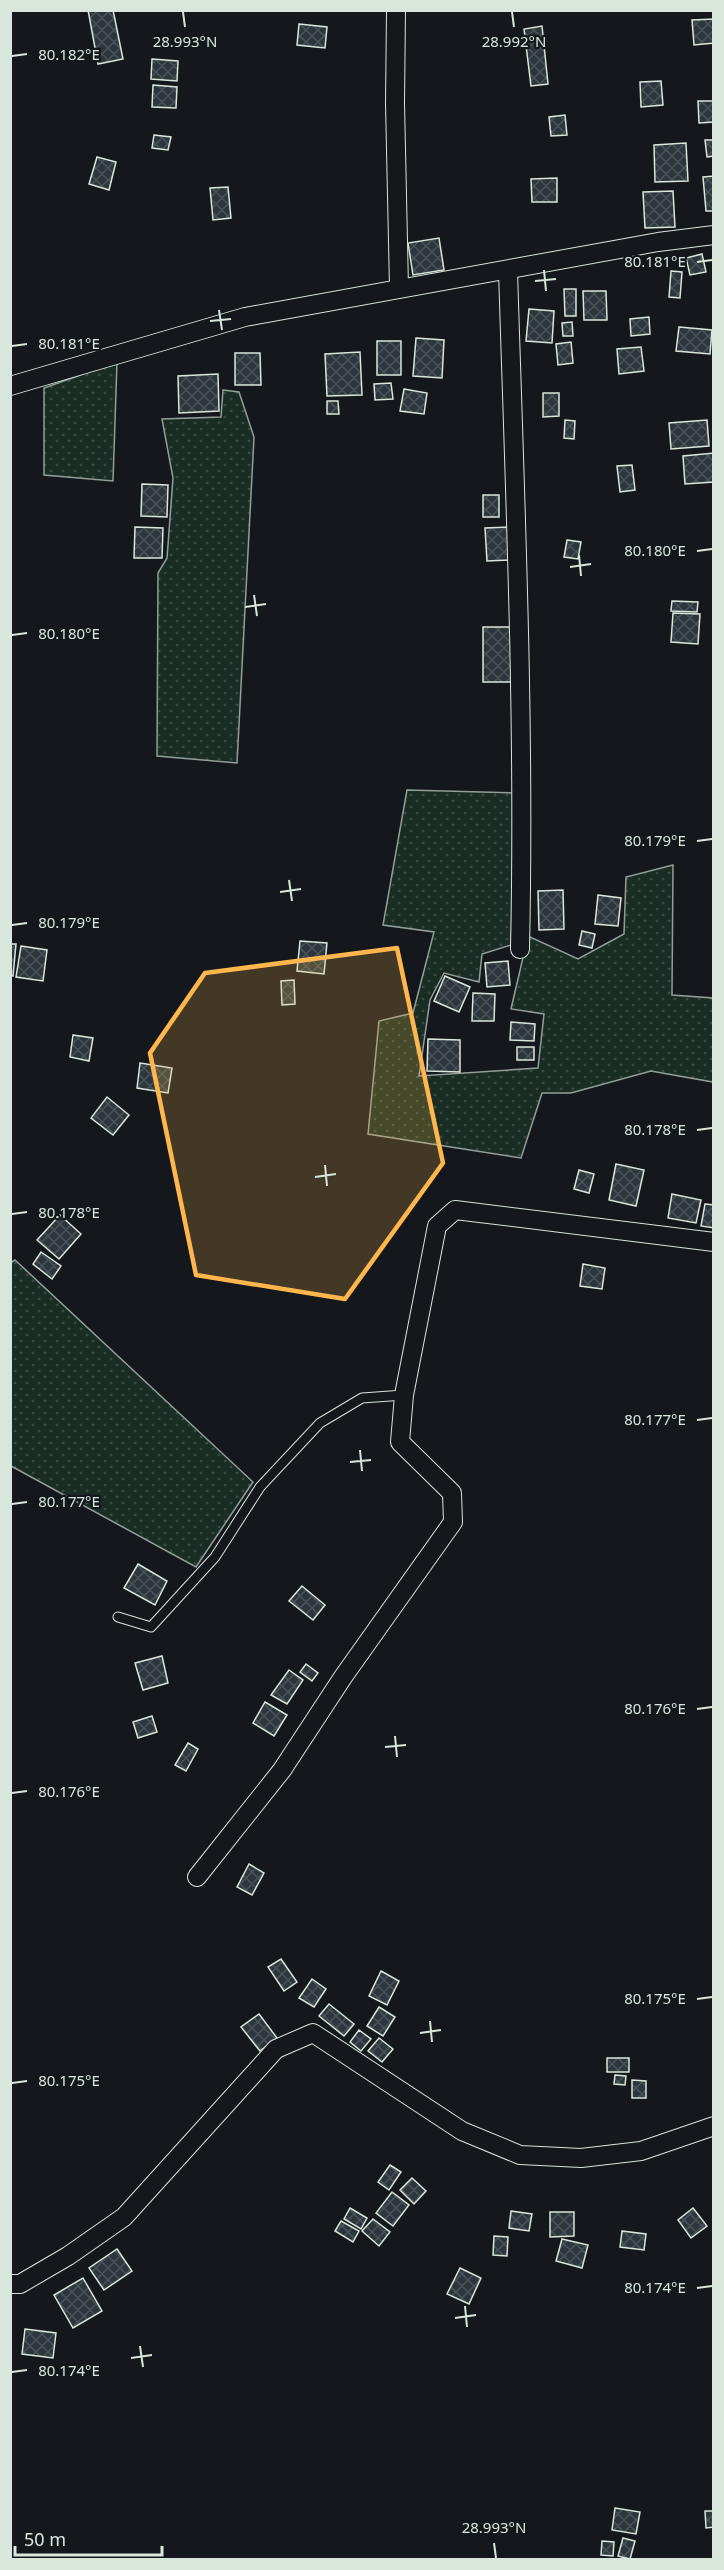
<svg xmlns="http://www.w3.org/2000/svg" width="724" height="2570" font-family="'Noto Sans',sans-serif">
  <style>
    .grass { fill: url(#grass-dots); stroke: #939e99; stroke-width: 1.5 }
    .building { fill: url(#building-cross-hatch); stroke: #d8e6dc; stroke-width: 1.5 }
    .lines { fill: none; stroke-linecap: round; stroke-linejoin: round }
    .lane-casing { stroke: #d8e6dc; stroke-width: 11 }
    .street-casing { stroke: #d8e6dc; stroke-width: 20 }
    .lane { stroke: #14181c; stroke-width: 9 }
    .street { stroke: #14181c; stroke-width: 18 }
    .marked { fill: #ffb74d; fill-opacity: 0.2; stroke: #ffb74d; stroke-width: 4.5; stroke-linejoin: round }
    .ticks { fill: none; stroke: #d8e6dc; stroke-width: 2 }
    .ticks-label { font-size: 15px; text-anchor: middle; fill: #d8e6dc; stroke: #14181c; stroke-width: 4.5; stroke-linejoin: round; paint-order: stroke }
  </style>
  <defs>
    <pattern id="grass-dots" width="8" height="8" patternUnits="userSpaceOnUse" patternTransform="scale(1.5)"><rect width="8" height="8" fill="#1a2d24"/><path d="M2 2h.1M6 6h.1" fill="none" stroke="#3b4b43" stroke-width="1.8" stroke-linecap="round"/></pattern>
    <pattern id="building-cross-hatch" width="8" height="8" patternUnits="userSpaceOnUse" patternTransform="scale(1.5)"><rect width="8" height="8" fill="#2c363c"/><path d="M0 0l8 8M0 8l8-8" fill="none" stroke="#4a5358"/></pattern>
  </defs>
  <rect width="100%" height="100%" fill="#14181c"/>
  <g class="grass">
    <polygon points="117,362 113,481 44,475 44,388"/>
    <polygon points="223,390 239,392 254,437 237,763 157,756 158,573 167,558 173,478 162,419 221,417"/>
    <polygon points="407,790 517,793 511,945 482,954 479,982 444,973 430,1000 419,1076 538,1068 544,1014 511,1009 528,936 578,959 624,934 626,877 673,865 672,995 713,998 713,1082 651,1071 571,1093 542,1093 521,1158 368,1134 379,1021 413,1013 434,932 383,925"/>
    <polygon points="15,1260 253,1482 196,1567 11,1466 10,1263"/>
  </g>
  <g class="building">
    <polygon points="88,10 113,10 123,59 98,64"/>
    <polygon points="714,19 714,43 694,45 692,20"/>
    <polygon points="299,24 327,27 325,48 297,45"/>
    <polygon points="542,26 548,84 531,86 524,29"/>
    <polygon points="152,59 178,61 177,81 151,79"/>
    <polygon points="661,81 663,105 641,107 640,82"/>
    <polygon points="153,85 177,87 176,108 152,107"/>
    <polygon points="698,101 714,101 714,122 699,123"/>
    <polygon points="565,115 567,135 551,136 549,117"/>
    <polygon points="154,135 171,137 168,150 152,148"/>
    <polygon points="705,140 714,140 714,156 707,157"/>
    <polygon points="686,143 688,181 655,182 654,145"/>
    <polygon points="97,157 116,162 109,190 89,184"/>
    <polygon points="714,176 714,211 706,211 703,177"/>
    <polygon points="557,178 557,202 532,202 531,179"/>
    <polygon points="228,187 231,218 213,220 210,188"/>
    <polygon points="673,191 675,227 645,228 643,192"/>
    <polygon points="439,238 444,270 413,275 408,243"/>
    <polygon points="702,254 706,272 690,275 686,258"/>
    <polygon points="671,271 682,272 680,298 669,297"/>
    <polygon points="564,289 576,289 576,316 565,316"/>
    <polygon points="583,291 606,291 607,320 584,320"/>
    <polygon points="529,309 554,311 552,343 526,341"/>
    <polygon points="649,317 650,334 631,336 630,319"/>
    <polygon points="572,322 573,336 563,336 562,323"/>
    <polygon points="679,327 712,330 710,354 676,351"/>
    <polygon points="416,338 444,340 442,378 413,376"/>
    <rect x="377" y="341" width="24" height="34"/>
    <polygon points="571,342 573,363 558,365 556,344"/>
    <polygon points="641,347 644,371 619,374 617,349"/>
    <polygon points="360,352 362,395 327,396 325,354"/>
    <polygon points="235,353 260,353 261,385 235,385"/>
    <polygon points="218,374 219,411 179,413 178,376"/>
    <polygon points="391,383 393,399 375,400 374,384"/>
    <polygon points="404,389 427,393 424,414 400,411"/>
    <polygon points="543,393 559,393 559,416 543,417"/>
    <polygon points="327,401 338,401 339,414 327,414"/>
    <polygon points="565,420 575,421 574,439 564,438"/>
    <polygon points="707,420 709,446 671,449 669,423"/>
    <polygon points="714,453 714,482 685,484 683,456"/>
    <polygon points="632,465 635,490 620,492 617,466"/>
    <polygon points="142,484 168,485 167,517 141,516"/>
    <rect x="483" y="495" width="16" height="22"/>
    <polygon points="135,527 163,528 162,558 134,558"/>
    <polygon points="511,527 513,560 487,561 485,528"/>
    <polygon points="567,540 581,542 578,559 564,557"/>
    <polygon points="672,601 698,602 697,612 671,611"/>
    <polygon points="673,613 700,614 698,644 671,642"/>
    <rect x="483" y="627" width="29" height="55"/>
    <polygon points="563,890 564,929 539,930 538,891"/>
    <polygon points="598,895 621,898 618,926 595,924"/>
    <polygon points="582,931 595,934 592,948 579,945"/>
    <polygon points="300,941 327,943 324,974 297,971"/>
    <polygon points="10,944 16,944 13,976 10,975"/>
    <polygon points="21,946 47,950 43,981 16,977"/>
    <polygon points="508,961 510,985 487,987 485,963"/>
    <polygon points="445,976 470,987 459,1012 434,1001"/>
    <polygon points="294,980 295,1004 282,1005 281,981"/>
    <polygon points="473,993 495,994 494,1021 472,1021"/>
    <polygon points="511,1022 535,1024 534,1041 510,1040"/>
    <polygon points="73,1035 93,1038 89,1061 70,1057"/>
    <polygon points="428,1039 460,1040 460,1072 427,1071"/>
    <rect x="517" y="1047" width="17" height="13"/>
    <polygon points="140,1063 172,1068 168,1093 137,1088"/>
    <polygon points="107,1097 129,1115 113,1135 91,1118"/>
    <polygon points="616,1164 644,1170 636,1206 609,1200"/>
    <polygon points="579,1170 594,1174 589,1193 574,1189"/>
    <polygon points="672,1194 701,1200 696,1223 668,1218"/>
    <polygon points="705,1204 714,1205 714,1228 701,1226"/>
    <polygon points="60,1215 81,1234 59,1259 37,1240"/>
    <polygon points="41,1252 61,1266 52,1279 33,1264"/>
    <polygon points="583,1264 605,1268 602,1289 580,1286"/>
    <polygon points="138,1564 167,1581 155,1605 124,1588"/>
    <polygon points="302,1586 325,1605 313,1620 289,1601"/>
    <polygon points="162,1656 168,1683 143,1690 135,1663"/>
    <polygon points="306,1664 318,1673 312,1681 300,1672"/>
    <polygon points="289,1670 303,1680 287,1704 271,1695"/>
    <polygon points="265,1702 287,1715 274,1736 253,1723"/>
    <polygon points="152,1716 157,1732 138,1738 133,1722"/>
    <polygon points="188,1743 198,1749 186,1771 175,1765"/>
    <polygon points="249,1864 264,1873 252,1895 237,1887"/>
    <polygon points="281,1959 297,1982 284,1991 268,1967"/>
    <polygon points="381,1971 399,1981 387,2005 369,1996"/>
    <polygon points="312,1979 326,1989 314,2007 299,1998"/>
    <polygon points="329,2004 354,2024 344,2036 319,2016"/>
    <polygon points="379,2007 395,2017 383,2036 367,2026"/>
    <polygon points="259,2014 277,2038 260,2051 241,2027"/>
    <polygon points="359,2030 371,2039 361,2051 350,2042"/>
    <polygon points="379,2038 393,2049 382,2062 368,2051"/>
    <rect x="607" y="2058" width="22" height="14"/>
    <polygon points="615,2075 626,2076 625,2085 614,2084"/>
    <polygon points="632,2080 646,2081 646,2098 632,2098"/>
    <polygon points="390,2165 401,2172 389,2190 378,2182"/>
    <polygon points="412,2178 426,2191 414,2204 400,2190"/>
    <polygon points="392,2192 409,2205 393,2226 376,2213"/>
    <polygon points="350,2208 367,2218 361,2229 344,2219"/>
    <polygon points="693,2208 707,2226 691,2238 678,2220"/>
    <polygon points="511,2211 532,2214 529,2231 509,2228"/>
    <polygon points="550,2212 574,2212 574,2236 550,2237"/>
    <polygon points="373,2219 390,2232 379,2246 362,2231"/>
    <polygon points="341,2221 359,2231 353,2242 335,2231"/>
    <polygon points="622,2231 646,2234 644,2250 620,2247"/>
    <polygon points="494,2236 508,2237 507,2256 493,2255"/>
    <polygon points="562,2239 588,2245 582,2268 556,2261"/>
    <polygon points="117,2249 132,2271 104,2290 89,2268"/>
    <polygon points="460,2268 481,2278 469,2304 447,2294"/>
    <polygon points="83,2278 102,2311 73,2328 54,2295"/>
    <polygon points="25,2329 56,2333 53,2358 22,2354"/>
    <polygon points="615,2508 640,2512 636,2534 612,2530"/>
    <polygon points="705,2511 714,2511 714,2527 706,2528"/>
    <polygon points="623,2538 635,2541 630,2559 618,2556"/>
    <polygon points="602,2541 614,2542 613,2556 601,2555"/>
  </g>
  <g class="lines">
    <defs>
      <polyline id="lane" points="118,1617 151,1627 215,1557 260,1487 320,1423 362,1398 404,1395"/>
      <g id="street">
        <polyline points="396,10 395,103 399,288"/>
        <path d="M508 271C515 497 525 723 520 949"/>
        <polyline points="10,386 245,317 658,242 714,235"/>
        <polyline points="197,1877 282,1770 343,1677 453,1522 452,1493 400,1442 404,1395 437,1226 455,1210 714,1242"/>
        <polyline points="10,2284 20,2284 68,2256 124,2217 276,2049 313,2033 462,2131 520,2155 581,2158 641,2151 714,2126"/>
      </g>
    </defs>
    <use href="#lane" class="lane-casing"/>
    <use href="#street" class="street-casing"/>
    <use href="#lane" class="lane"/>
    <use href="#street" class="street"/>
  </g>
  <path class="marked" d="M397 948 443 1163 345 1299 196 1275 150 1053 205 973Z"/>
  <path class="ticks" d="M183 12 185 27M512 12 514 27M12 56 27 54M697 262 712 260M544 270 546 291M535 281 556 279M219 310 222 330M210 321 231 319M12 346 27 344M697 551 712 549M579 555 581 576M570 567 591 564M254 595 257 616M245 607 266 604M12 635 27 633M697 841 712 839M289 880 292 901M280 892 301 889M12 925 27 923M697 1130 712 1128M325 1165 327 1186M315 1177 336 1174M12 1214 27 1212M697 1420 712 1418M360 1450 362 1471M350 1462 371 1460M12 1504 27 1502M697 1709 712 1707M395 1736 397 1757M385 1747 406 1745M12 1793 27 1791M697 1999 712 1997M430 2021 432 2042M420 2033 441 2030M12 2083 27 2081M697 2288 712 2286M465 2306 467 2327M455 2318 476 2315M140 2346 143 2367M131 2358 152 2355M12 2372 27 2370M494 2543 496 2558"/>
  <g class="ticks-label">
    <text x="185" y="47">28.993°N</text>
    <text x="514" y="47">28.992°N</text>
    <text x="69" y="60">80.182°E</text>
    <text x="655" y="267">80.181°E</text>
    <text x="69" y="349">80.181°E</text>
    <text x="655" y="556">80.180°E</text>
    <text x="69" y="639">80.180°E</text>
    <text x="655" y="846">80.179°E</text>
    <text x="69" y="928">80.179°E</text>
    <text x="655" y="1135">80.178°E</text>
    <text x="69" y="1218">80.178°E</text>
    <text x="655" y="1425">80.177°E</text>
    <text x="69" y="1507">80.177°E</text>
    <text x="655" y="1714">80.176°E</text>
    <text x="69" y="1797">80.176°E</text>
    <text x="655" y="2004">80.175°E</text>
    <text x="69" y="2086">80.175°E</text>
    <text x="655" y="2293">80.174°E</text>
    <text x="69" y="2376">80.174°E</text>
    <text x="494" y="2533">28.993°N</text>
  </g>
  <rect width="724" height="2570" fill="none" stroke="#d8e6dc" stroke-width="24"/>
  <path d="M15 2546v9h147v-9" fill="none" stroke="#d8e6dc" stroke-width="3"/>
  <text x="24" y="2546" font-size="18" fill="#d8e6dc" stroke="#14181c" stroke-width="4.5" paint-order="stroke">50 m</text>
</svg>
